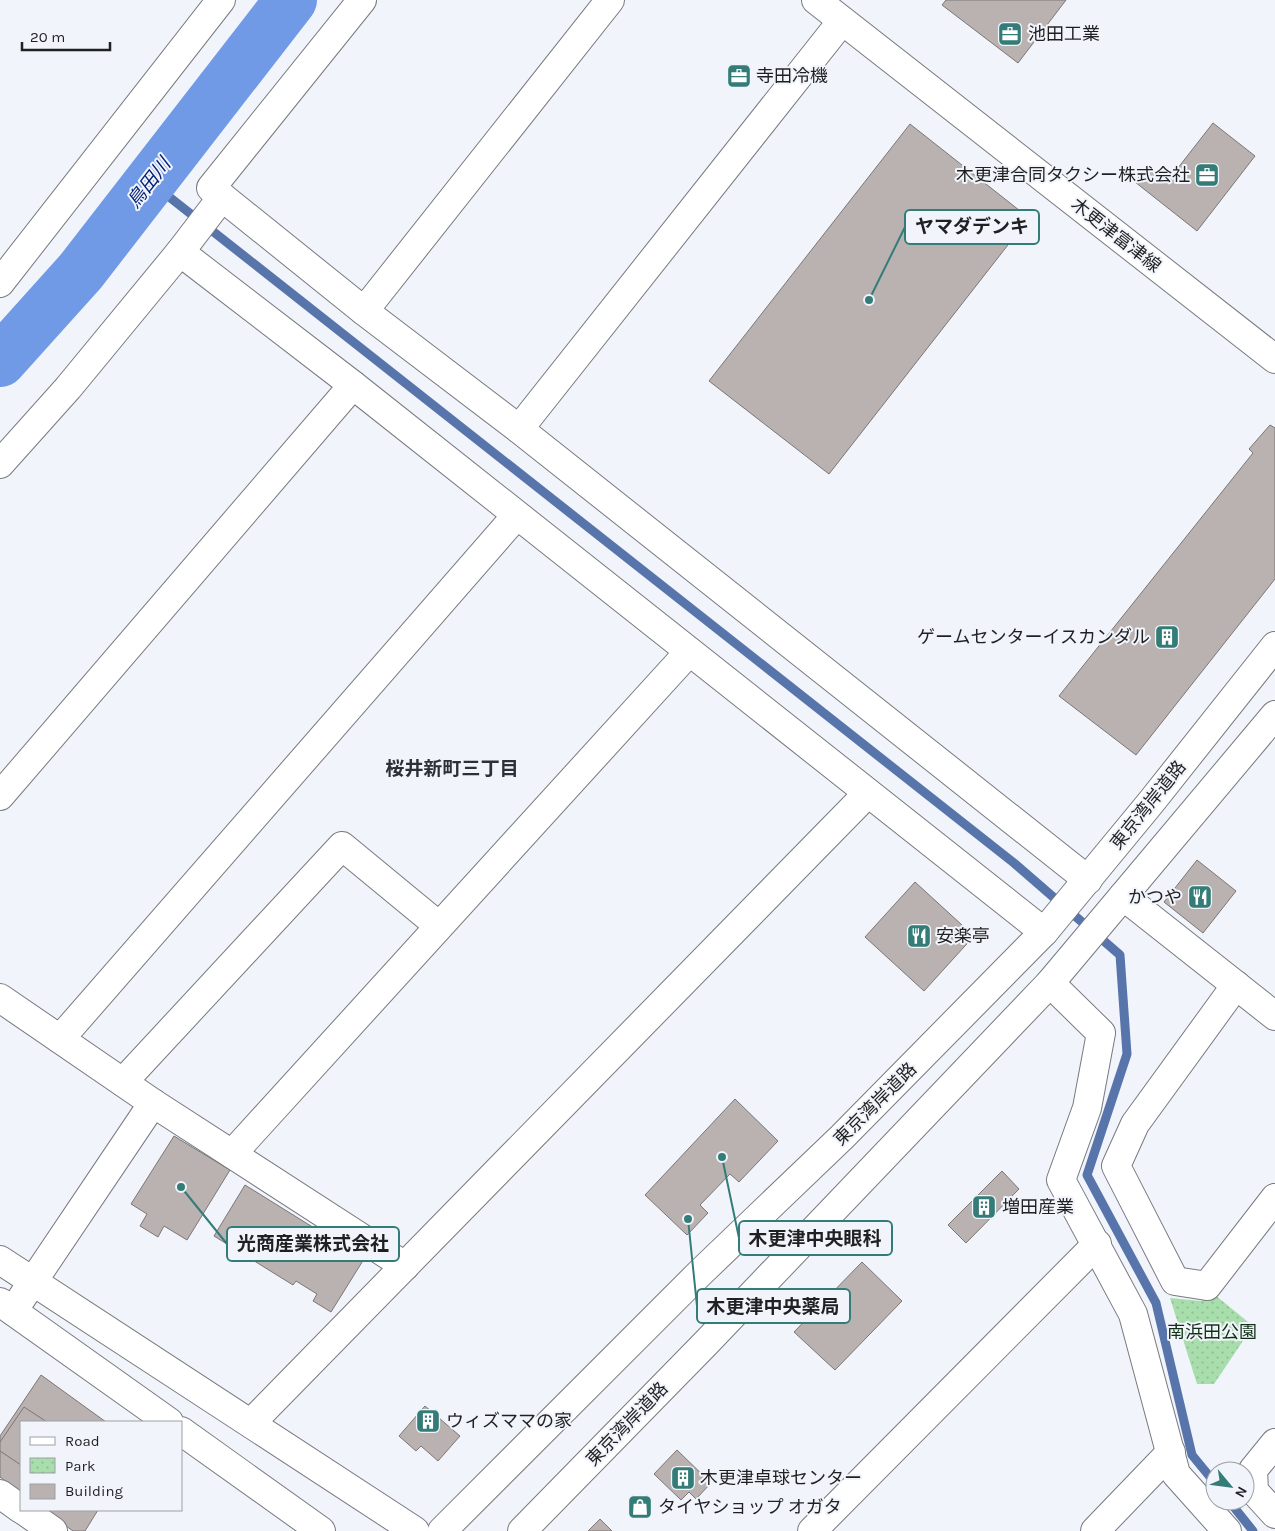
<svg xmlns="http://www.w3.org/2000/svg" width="1275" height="1531" font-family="Karla,'Noto Sans JP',sans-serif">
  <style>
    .park { fill: url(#park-dots) }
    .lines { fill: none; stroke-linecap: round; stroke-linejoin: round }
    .stream { stroke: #5875ab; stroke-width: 9 }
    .river { stroke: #7099e6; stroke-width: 52 }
    .building { fill: #b9b2b1; stroke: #7d7675 }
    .minor-casing { stroke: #777a7f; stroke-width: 30 }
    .tertiary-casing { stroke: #777a7f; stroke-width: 30 }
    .primary-casing { stroke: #777a7f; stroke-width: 30 }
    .trunk-casing { stroke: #777a7f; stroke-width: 30 }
    .minor { stroke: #fff; stroke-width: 28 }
    .tertiary { stroke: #fff; stroke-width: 28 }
    .primary { stroke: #fff; stroke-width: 28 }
    .trunk { stroke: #fff; stroke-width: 28 }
    .labels { text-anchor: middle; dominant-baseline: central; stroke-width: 4; stroke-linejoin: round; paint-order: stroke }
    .poi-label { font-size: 18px; fill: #1f2022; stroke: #f1f4fa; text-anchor: start }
    .street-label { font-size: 18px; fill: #1f2022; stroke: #f1f4fa }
    .park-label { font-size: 18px; fill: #113116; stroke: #f1f4fa }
    .water-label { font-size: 19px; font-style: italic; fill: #001f77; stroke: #f1f4fa }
    .neighbourhood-label { font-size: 19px; font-weight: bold; fill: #2d3034; stroke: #f1f4fa }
    .leader { fill: none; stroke: #347c77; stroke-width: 2 }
    .callout-dot { fill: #347c77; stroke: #f1f4fa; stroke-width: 2 }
    .callout { fill: #f1f4fa; stroke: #347c77; stroke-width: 2 }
    .callout-label { font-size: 19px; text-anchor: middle; font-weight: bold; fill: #1f2022 }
  </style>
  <defs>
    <pattern id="park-dots" width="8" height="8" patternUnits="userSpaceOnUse" patternTransform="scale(1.25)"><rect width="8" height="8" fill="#a8ddac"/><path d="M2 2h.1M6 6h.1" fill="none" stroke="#90bd94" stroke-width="1.8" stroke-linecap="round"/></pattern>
  </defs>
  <rect width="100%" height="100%" fill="#f1f4fa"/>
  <polygon class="park" points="1215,1295 1253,1326 1214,1384 1197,1384 1170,1298 1201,1301"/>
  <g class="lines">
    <g class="stream">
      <polyline points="149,181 1014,863 1120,955 1127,1054 1087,1175 1156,1303 1192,1455 1215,1483"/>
      <polyline points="1229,1501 1253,1531"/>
    </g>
    <polyline class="river" points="0,361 81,271 291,0"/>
  </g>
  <g class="building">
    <polygon points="946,0 1066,0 1018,63 942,5"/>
    <polygon points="1213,123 1255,156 1197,231 1135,182 1147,167 1167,182"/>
    <polygon points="910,124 1029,218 829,474 709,381"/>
    <polygon points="1270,425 1275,428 1275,579 1136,755 1059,696 1253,453 1249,449"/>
    <polygon points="1197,860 1236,891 1203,933 1164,902"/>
    <polygon points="915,882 974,936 924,991 865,937"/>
    <polygon points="735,1099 778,1141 739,1182 730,1174 700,1205 708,1213 687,1235 645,1195"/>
    <polygon points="174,1136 230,1170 187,1240 164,1226 158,1237 140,1226 147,1214 131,1204"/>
    <polygon points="1002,1171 1019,1189 966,1243 948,1225"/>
    <polygon points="245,1185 364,1259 331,1312 313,1301 317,1294 296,1281 293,1285 214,1236"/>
    <polygon points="862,1262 902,1301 835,1370 794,1332"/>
    <polygon points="41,1375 106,1422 21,1422 21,1493 0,1477 0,1436"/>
    <polygon points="425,1406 460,1436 438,1461 421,1446 416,1451 399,1436"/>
    <polygon points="24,1407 47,1422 21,1422 21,1465 0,1451 0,1442"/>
    <polygon points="677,1450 711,1483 696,1499 689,1492 681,1500 654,1474"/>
    <polygon points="44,1510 98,1510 85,1531 73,1531"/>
    <polygon points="600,1519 612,1531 588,1531"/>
  </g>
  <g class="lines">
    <defs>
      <g id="minor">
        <polyline points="362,0 211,188 364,311 519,429 1088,880"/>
        <polyline points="180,252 222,197"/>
        <polyline points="0,283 221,0"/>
        <polyline points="364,311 610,0"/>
        <polyline points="519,429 842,21"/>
        <polyline points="0,464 68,388 180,252 353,385 1044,932"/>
        <polyline points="0,796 353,385"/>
        <polyline points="1123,896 1275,1016"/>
        <polyline points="1050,983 1101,1033 1087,1108 1061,1180 1133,1314 1176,1474 1227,1531"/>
        <polyline points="1236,985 1135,1124 1116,1166 1175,1281 1207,1286 1275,1198"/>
        <polyline points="0,998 153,1103 405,1266"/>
        <polyline points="60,1039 516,516"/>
        <polyline points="123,1082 342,846 439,926"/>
        <polyline points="232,1154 689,652"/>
        <polyline points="13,1311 153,1103"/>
        <polyline points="251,1423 868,793"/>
        <polyline points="1275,1443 1253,1470 1254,1491 1275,1514"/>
        <polyline points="0,1494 21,1509"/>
        <polyline points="23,1510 53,1531"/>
        <polyline points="812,1531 1097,1244"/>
        <polyline points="1095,1531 1171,1452"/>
      </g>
      <g id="tertiary">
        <polyline points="0,1260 415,1531"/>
        <polyline points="0,1302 169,1422"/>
        <polyline points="181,1431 321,1531"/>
      </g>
      <polyline id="primary" points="816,0 1275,359"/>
      <g id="trunk">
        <polyline points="442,1531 701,1272 842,1137 1044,932 1152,801 1275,646"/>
        <polyline points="522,1531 706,1343 1050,983 1275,715"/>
      </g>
    </defs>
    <use href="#minor" class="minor-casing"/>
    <use href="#tertiary" class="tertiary-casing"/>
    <use href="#primary" class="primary-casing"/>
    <use href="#trunk" class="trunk-casing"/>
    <use href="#minor" class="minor"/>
    <use href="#tertiary" class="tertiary"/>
    <use href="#primary" class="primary"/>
    <use href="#trunk" class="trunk"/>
  </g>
  <defs>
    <symbol id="office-square" viewBox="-11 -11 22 22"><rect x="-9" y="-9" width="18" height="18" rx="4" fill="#347c77" stroke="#f1f4fa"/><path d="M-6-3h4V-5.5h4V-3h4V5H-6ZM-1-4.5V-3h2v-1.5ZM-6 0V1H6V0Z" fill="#fff"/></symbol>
    <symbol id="building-square" viewBox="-11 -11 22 22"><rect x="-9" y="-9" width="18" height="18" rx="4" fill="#347c77" stroke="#f1f4fa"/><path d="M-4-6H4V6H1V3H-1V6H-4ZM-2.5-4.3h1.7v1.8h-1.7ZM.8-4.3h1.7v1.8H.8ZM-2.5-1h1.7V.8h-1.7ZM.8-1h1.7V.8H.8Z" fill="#fff"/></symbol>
    <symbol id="restaurant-square" viewBox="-11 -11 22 22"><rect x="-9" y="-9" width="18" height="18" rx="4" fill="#347c77" stroke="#f1f4fa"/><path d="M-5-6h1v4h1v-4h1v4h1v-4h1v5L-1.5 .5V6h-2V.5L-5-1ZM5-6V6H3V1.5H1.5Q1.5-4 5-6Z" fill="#fff"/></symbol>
    <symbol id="shop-square" viewBox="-11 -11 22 22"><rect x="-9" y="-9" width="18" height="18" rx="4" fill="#347c77" stroke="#f1f4fa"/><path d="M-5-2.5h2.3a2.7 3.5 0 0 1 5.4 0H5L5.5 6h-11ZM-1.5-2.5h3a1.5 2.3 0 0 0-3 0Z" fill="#fff"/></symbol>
  </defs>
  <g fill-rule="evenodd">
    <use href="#office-square" x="996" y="20" width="28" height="28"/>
    <use href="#office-square" x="725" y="62" width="28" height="28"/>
    <use href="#office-square" x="1193" y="161" width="28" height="28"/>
    <use href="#building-square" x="1153" y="623" width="28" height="28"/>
    <use href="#restaurant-square" x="1186" y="883" width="28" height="28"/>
    <use href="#restaurant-square" x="905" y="922" width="28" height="28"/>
    <use href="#building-square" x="970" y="1193" width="28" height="28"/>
    <use href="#building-square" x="414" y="1407" width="28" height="28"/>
    <use href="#building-square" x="669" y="1464" width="28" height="28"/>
    <use href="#shop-square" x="626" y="1493" width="28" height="28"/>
  </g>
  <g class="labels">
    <g class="poi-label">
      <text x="1028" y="34">池田工業</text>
      <text x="756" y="76">寺田冷機</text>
      <text x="1190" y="175" text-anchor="end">木更津合同タクシー株式会社</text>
      <text x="1150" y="637" text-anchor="end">ゲームセンターイスカンダル</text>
      <text x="1182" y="897" text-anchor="end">かつや</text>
      <text x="936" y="936">安楽亭</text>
      <text x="1002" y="1207">増田産業</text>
      <text x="446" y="1421">ウィズママの家</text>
      <text x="700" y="1478">木更津卓球センター</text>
      <text x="658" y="1507">タイヤショップ オガタ</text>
    </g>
    <g class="street-label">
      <text transform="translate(1116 235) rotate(38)">木更津富津線</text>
      <text transform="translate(1148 805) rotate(-51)">東京湾岸道路</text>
      <text transform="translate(875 1104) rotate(-45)">東京湾岸道路</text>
      <text transform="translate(627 1424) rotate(-46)">東京湾岸道路</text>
    </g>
    <g class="park-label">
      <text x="1212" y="1332">南浜田公園</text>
    </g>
    <g class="water-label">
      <text transform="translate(149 183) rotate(-52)">鳥田川</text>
    </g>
    <g class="neighbourhood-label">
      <text x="452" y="769">桜井新町三丁目</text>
    </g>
  </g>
  <path class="leader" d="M869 300L905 227M722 1157L739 1238M181 1187L227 1244M688 1219L697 1306"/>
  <g class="callout-dot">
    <circle cx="869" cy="300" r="5"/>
    <circle cx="722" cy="1157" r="5"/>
    <circle cx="181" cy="1187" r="5"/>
    <circle cx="688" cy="1219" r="5"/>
  </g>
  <g class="callout">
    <rect x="905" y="210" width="134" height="34" rx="5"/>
    <rect x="739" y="1221" width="153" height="34" rx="5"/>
    <rect x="227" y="1227" width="172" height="34" rx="5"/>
    <rect x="697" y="1289" width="153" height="34" rx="5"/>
  </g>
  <g class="callout-label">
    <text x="972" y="233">ヤマダデンキ</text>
    <text x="815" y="1245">木更津中央眼科</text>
    <text x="313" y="1250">光商産業株式会社</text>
    <text x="773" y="1313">木更津中央薬局</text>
  </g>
  <rect x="20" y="1421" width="162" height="90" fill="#f1f4fa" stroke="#9d9fa4"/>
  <rect x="30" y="1437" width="25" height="8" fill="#ffffff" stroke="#9d9fa4"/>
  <text x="65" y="1446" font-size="15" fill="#1f2022">Road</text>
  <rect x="30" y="1458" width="25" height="15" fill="url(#park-dots)" stroke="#9d9fa4"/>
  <text x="65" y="1471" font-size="15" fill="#1f2022">Park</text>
  <rect x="30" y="1484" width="25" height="15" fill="#b9b2b1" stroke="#9d9fa4"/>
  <text x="65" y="1496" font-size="15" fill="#1f2022">Building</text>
  <g transform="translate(1230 1486) rotate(119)"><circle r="24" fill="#f1f4fa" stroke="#9d9fa4"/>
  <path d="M0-4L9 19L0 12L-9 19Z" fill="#347c77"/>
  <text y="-8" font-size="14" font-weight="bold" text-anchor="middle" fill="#1f2022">N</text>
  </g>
  <path d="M22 42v8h88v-8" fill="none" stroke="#1f2022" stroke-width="2.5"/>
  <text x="30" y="42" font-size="15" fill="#1f2022" stroke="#f1f4fa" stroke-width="4" paint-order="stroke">20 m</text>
</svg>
